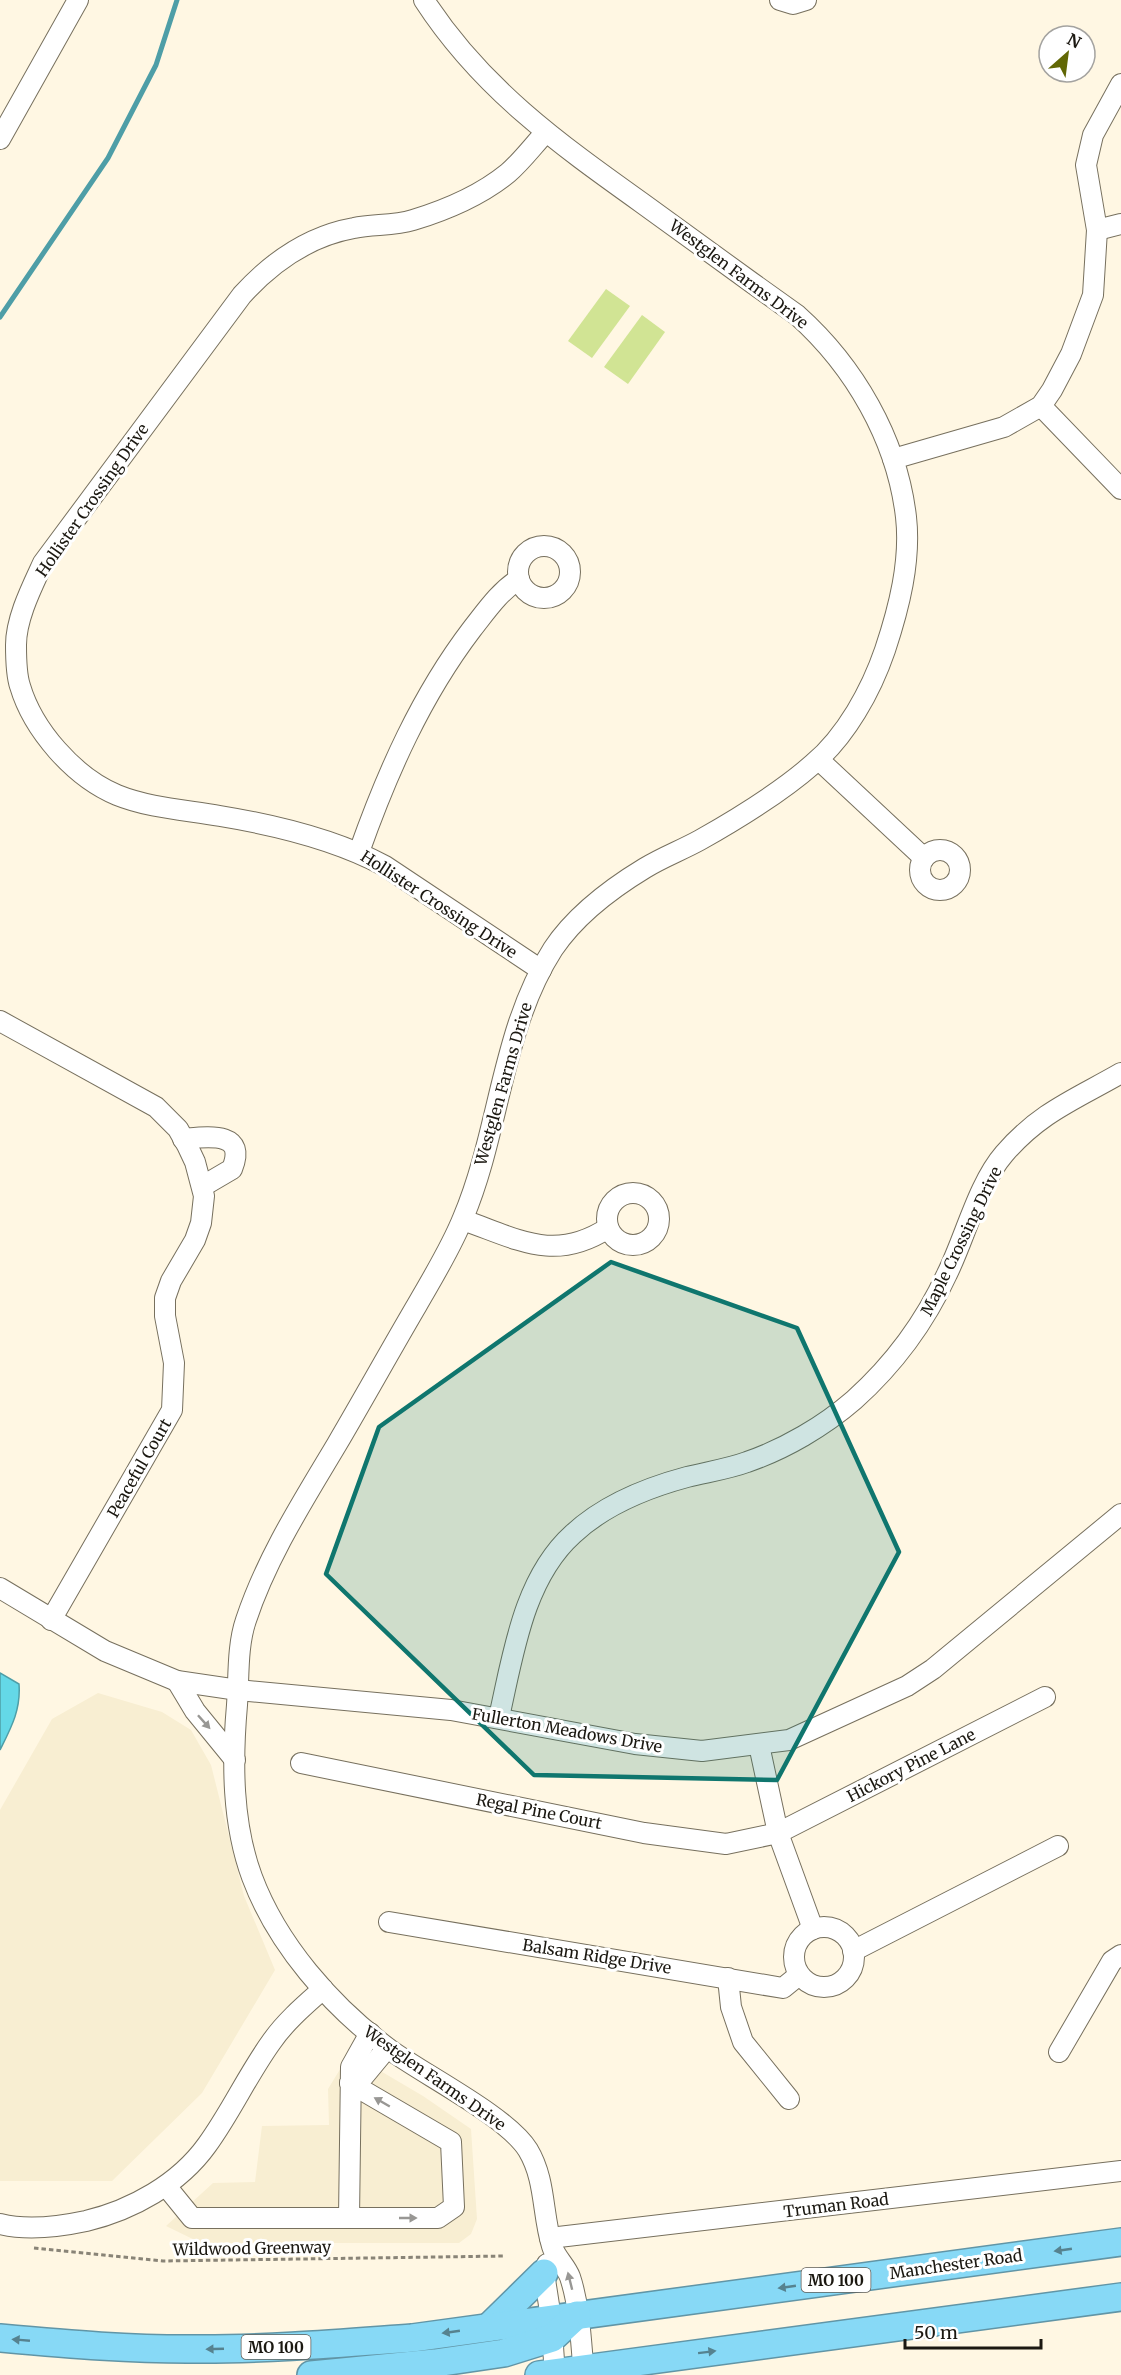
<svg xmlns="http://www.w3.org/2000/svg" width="1121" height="2375" font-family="Merriweather,serif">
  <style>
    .built { fill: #f8eed2 }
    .green { fill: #d1e494 }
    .water { fill: #64d8e7; stroke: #4e9ea7; stroke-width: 1.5 }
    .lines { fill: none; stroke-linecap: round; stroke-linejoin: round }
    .stream { stroke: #4e9ea7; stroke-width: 5 }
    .minor-casing { stroke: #77705e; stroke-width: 22 }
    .highway-casing { stroke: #6195a6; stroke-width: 30 }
    .path { stroke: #898477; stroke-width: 3; stroke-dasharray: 4.5 3; stroke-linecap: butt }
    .minor { stroke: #fff; stroke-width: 20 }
    .highway { stroke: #87d9f6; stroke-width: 27 }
    .oneway { fill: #989794 }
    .oneway2 { fill: #56828f }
    .marked { fill: #0f766e; fill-opacity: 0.2; stroke: #0f766e; stroke-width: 4.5; stroke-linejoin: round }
    .labels { text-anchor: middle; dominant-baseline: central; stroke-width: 6; stroke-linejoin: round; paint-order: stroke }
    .shield { fill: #fff; stroke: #5f5d58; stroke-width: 1.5 }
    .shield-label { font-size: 15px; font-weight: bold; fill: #1b1811 }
    .street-label { font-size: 16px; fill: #1b1811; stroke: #fff }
  </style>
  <rect width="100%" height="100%" fill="#fff7e3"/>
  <g class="built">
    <polygon points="98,1693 162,1712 191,1730 211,1765 244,1896 275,1970 202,2093 112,2181 0,2181 0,1810 52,1719"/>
    <polygon points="350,2053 423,2096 471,2129 477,2219 471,2234 459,2243 201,2243 166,2226 213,2183 255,2182 262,2126 329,2125 328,2089"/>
  </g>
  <g class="green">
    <polygon points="606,289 630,306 592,358 568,341"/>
    <polygon points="642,315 665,332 628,384 604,367"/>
  </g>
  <path class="water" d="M0 1673 19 1684C21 1710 11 1728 0 1750Z"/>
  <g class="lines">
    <polyline class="stream" points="0,317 108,158 156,65 177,0"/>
    <defs>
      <g id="minor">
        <path d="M424 0C481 88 558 143 642 203 693 240 745 278 797 315 854 366 897 439 906 517 911 561 899 608 885 650 871 691 846 736 813 764 780 793 739 818 700 840 682 850 663 857 645 868 612 888 575 916 553 949 501 1030 500 1131 463 1218 451 1248 433 1277 417 1305 390 1351 364 1398 337 1444 303 1501 267 1557 246 1620 237 1646 239 1678 237 1705 232 1762 232 1823 252 1877 277 1944 331 2006 389 2049 424 2075 507 2116 528 2150 546 2180 542 2214 552 2246 555 2257 566 2266 570 2277 580 2307 581 2344 584 2375"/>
        <polyline points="780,0 793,4 806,0"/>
        <polyline points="0,139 78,0"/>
        <polyline points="1097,230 1121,224"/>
        <polyline points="1041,406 1121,489"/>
        <polyline points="893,459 1004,427 1041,406 1052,390 1071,354 1093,295 1097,230 1086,165 1093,135 1121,84"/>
        <circle cx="544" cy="572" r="26"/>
        <polyline points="819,760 924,858"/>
        <circle cx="940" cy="870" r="20"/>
        <path d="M359 852C387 773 421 696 472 629 487 610 499 592 519 579"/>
        <path d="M541 970 385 866C335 839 275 825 220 816 186 810 149 808 117 795 74 777 33 730 20 686 16 674 16 657 16 645 16 618 32 587 43 563L242 295C272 262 309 236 354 228 373 224 394 226 413 220 446 210 481 195 508 173 521 162 533 146 545 133"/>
        <polyline points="0,1021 156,1107 178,1129 187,1145 195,1162 204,1196 201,1223 195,1240 171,1281 165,1298 165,1316 174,1363 172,1410 51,1620"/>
        <path d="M183 1139C206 1137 248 1130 232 1169L203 1186"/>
        <circle cx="633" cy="1219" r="26"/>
        <path d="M463 1220C518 1239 554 1263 608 1228"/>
        <polyline points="0,1588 105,1651 177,1681 238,1690 451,1710 635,1744 702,1751 789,1740 907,1686 933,1669 1121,1514"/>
        <polyline points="177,1681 195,1711 235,1760"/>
        <path d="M499 1717C513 1656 523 1579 573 1534 604 1505 646 1488 687 1477 707 1472 728 1469 747 1462 785 1449 824 1426 854 1400 893 1365 925 1322 947 1274 965 1238 978 1184 1004 1154 1040 1112 1076 1099 1121 1073"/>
        <polyline points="759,1745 778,1833 813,1929"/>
        <polyline points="301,1763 644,1833 726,1844 778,1833 1045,1697"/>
        <polyline points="389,1922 783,1988 799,1975"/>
        <circle cx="824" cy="1957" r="30"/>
        <polyline points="853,1951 1058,1846"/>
        <polyline points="728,1978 731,2007 743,2042 789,2099"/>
        <polyline points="1059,2052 1112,1961 1121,1955"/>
        <polyline points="350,2083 363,2077 387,2048"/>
        <polyline points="166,2186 192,2218 438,2218 454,2207 451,2142 350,2083"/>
        <polyline points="349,2218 351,2067 370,2033"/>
        <path d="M0 2224C28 2231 58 2227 86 2221 132 2210 179 2184 207 2145 231 2112 248 2074 272 2041 286 2021 305 2005 323 1989"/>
        <polyline points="550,2238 1121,2171"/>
        <polyline points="547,2264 544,2273 551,2318 555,2375"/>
      </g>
      <g id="highway">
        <polyline points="489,2327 544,2273"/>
        <path d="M0 2338C67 2344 134 2350 202 2349 272 2349 342 2343 412 2338L1121 2242"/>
        <polyline points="311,2375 435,2363 504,2353 552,2338 577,2315"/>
        <polyline points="539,2375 1121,2297"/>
      </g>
    </defs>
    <use href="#minor" class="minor-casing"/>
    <use href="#highway" class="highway-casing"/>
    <polyline class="path" points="34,2248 163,2261 505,2256"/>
    <use href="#minor" class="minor"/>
    <use href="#highway" class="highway"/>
  </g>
  <defs><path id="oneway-solid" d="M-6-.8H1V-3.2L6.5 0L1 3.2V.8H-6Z" transform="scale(1.5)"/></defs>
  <g class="oneway">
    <use href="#oneway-solid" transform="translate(204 1722) rotate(48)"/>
    <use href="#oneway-solid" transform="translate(382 2102) rotate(-150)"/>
    <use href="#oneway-solid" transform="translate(408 2218)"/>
    <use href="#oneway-solid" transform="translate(570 2281) rotate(-104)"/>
  </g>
  <g class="oneway2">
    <use href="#oneway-solid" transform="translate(1063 2250) rotate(172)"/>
    <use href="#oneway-solid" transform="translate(787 2287) rotate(172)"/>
    <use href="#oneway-solid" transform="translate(451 2332) rotate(172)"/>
    <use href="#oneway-solid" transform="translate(21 2340) rotate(-175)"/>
    <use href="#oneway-solid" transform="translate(215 2349) rotate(178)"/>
    <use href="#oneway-solid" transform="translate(707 2352) rotate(-7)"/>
  </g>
  <path class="marked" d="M611 1262 797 1328 899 1552 777 1780 534 1775 326 1574 379 1427Z"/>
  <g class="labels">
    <g class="shield">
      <rect x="801.5" y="2268" width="69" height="24" rx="4.5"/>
      <rect x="241.5" y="2335" width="69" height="24" rx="4.5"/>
    </g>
    <g class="shield-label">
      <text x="836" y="2280">MO 100</text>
      <text x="276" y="2347">MO 100</text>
    </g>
    <g class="street-label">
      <text transform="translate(739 274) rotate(37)">Westglen Farms Drive</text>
      <text transform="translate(92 500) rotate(-55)">Hollister Crossing Drive</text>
      <text transform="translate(439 904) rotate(33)">Hollister Crossing Drive</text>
      <text transform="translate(503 1084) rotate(-74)">Westglen Farms Drive</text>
      <text transform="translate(961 1241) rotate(-64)">Maple Crossing Drive</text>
      <text transform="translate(139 1468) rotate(-60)">Peaceful Court</text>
      <text transform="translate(567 1730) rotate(10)">Fullerton Meadows Drive</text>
      <text transform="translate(911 1765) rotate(-27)">Hickory Pine Lane</text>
      <text transform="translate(539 1811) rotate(11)">Regal Pine Court</text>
      <text transform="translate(597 1956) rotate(9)">Balsam Ridge Drive</text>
      <text transform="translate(435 2078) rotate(35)">Westglen Farms Drive</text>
      <text transform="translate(836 2205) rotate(-7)">Truman Road</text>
      <text transform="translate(252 2248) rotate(-1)">Wildwood Greenway</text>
      <text transform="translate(956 2264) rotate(-8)">Manchester Road</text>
    </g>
  </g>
  <g transform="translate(1067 54) rotate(28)"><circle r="28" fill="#ffffff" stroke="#a4a3a0" stroke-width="1.5"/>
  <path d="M0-4.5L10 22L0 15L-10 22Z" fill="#616705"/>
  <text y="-9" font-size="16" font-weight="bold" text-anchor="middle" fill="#1b1811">N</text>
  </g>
  <path d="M905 2339v9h136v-9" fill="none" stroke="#1b1811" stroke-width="3"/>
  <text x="914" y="2339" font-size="18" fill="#1b1811" stroke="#ffffff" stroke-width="4.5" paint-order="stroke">50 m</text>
</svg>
